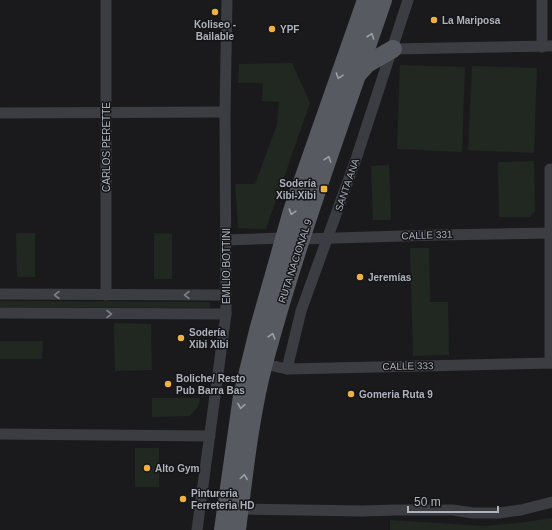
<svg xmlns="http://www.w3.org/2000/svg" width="552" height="530" font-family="Helvetica,sans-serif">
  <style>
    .green { fill: #202821 }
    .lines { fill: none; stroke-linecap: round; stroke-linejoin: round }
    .minor { stroke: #3b3d42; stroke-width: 11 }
    .primary { stroke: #585a61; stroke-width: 18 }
    .oneway { stroke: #9ca0aa }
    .oneway2 { stroke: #7a7d85 }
    .poi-dot { fill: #eeb241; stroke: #151518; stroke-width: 1.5 }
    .labels { text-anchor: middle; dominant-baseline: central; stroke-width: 3; stroke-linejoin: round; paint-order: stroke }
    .poi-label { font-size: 10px; font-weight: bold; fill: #adb2bc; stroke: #151518; text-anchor: start }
    .street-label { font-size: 10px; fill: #adb2bc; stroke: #151518 }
  </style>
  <rect width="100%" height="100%" fill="#1a1a1d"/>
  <g class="green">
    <polygon points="292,63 310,103 266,229 238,228 235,184 255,184 277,125 279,102 262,101 263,83 238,83 239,64"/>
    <polygon points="400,65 465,67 462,152 397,149"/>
    <polygon points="472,66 537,68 534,153 468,150"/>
    <polygon points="534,161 535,211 530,217 499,217 498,162"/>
    <polygon points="389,165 391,220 373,220 371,166"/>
    <polygon points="16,233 35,233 35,277 17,277"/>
    <polygon points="154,233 172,234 172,279 154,279"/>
    <polygon points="410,248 429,248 430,302 448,302 449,355 413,356"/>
    <polygon points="0,301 208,302 210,303 210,307 208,308 0,307"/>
    <polygon points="114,323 151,324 152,370 115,371"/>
    <polygon points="0,341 43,341 42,359 0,359"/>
    <polygon points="152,398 200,398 198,407 190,416 152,417"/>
    <rect x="135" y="448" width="24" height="39"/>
    <polygon points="552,518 552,530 390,530 390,520 484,526 526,522"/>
  </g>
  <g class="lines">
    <g class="minor">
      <polyline points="542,0 542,47"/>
      <polyline points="393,49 552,46"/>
      <polyline points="0,113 225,112"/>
      <polyline points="550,169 550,363"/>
      <polyline points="301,239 437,235 552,233"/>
      <polyline points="226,240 283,238"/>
      <polyline points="0,294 226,295"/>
      <polyline points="106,295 106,0"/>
      <polyline points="0,313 226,314"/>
      <polyline points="264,364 287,369 552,363"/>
      <polyline points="287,369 301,311 356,159 408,0"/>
      <polyline points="0,434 210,436"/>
      <polyline points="240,509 362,511 396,510 453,510 473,513 498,513 521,510 552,502"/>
      <polyline points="197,530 226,314 225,112 227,0"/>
    </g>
    <g class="primary">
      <polyline points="358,74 367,64 393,49"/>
      <polyline points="223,530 242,396 259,327 292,211 366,0"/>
      <path d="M237 530C244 475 250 416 264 363 297 240 342 120 383 0"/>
    </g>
  </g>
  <defs><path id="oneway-chevron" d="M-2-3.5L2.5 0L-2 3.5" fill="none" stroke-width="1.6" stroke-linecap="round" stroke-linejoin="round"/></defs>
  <g class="oneway">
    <use href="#oneway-chevron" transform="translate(371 36) rotate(-71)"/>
    <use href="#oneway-chevron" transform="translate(339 76) rotate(109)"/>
    <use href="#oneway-chevron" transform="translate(328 159) rotate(-72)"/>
    <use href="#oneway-chevron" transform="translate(292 212) rotate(108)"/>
    <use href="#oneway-chevron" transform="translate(272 336) rotate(-74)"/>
    <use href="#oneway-chevron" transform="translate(241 406) rotate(99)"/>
    <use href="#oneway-chevron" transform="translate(244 477) rotate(-82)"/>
  </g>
  <g class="oneway2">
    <use href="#oneway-chevron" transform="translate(57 295) rotate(-180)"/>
    <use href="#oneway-chevron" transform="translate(187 295) rotate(-180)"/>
    <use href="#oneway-chevron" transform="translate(109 314)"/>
  </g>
  <g class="poi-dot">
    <circle cx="215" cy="12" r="4"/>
    <circle cx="434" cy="20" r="4"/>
    <circle cx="272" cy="29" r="4"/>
    <rect x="320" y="185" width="8" height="8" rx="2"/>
    <circle cx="360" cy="277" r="4"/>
    <circle cx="181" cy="338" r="4"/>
    <circle cx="168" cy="384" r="4"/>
    <circle cx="351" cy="394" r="4"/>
    <circle cx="147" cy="468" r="4"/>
    <circle cx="183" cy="499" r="4"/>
  </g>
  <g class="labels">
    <g class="poi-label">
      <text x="442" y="20">La Mariposa</text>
      <text x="215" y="24" text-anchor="middle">Koliseo -<tspan x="215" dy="12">Bailable</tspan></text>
      <text x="280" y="29">YPF</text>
      <text x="316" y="183" text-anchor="end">Sodería<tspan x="316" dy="12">Xibi-Xibi</tspan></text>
      <text x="368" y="277">Jeremías</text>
      <text x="189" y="332">Sodería<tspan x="189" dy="12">Xibi Xibi</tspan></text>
      <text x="176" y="378">Boliche/ Resto<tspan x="176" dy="12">Pub Barra Bas</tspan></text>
      <text x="359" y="394">Gomeria Ruta 9</text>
      <text x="155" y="468">Alto Gym</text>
      <text x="191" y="493">Pintureria<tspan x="191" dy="12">Ferreteria HD</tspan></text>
    </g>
    <g class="street-label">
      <text transform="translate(106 147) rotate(-90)">CARLOS PERETTE</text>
      <text transform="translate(347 185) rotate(-71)">SANTA ANA</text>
      <text transform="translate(427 235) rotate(-2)">CALLE 331</text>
      <text transform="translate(295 261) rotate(-72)">RUTA NACIONAL 9</text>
      <text transform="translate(226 266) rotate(-90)">EMILIO BOTTINI</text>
      <text transform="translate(408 366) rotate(-1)">CALLE 333</text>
    </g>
  </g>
  <path d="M408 506v6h90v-6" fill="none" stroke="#adb2bc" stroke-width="2"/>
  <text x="414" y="506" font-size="12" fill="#adb2bc" stroke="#151518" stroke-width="3" paint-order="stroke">50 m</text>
</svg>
